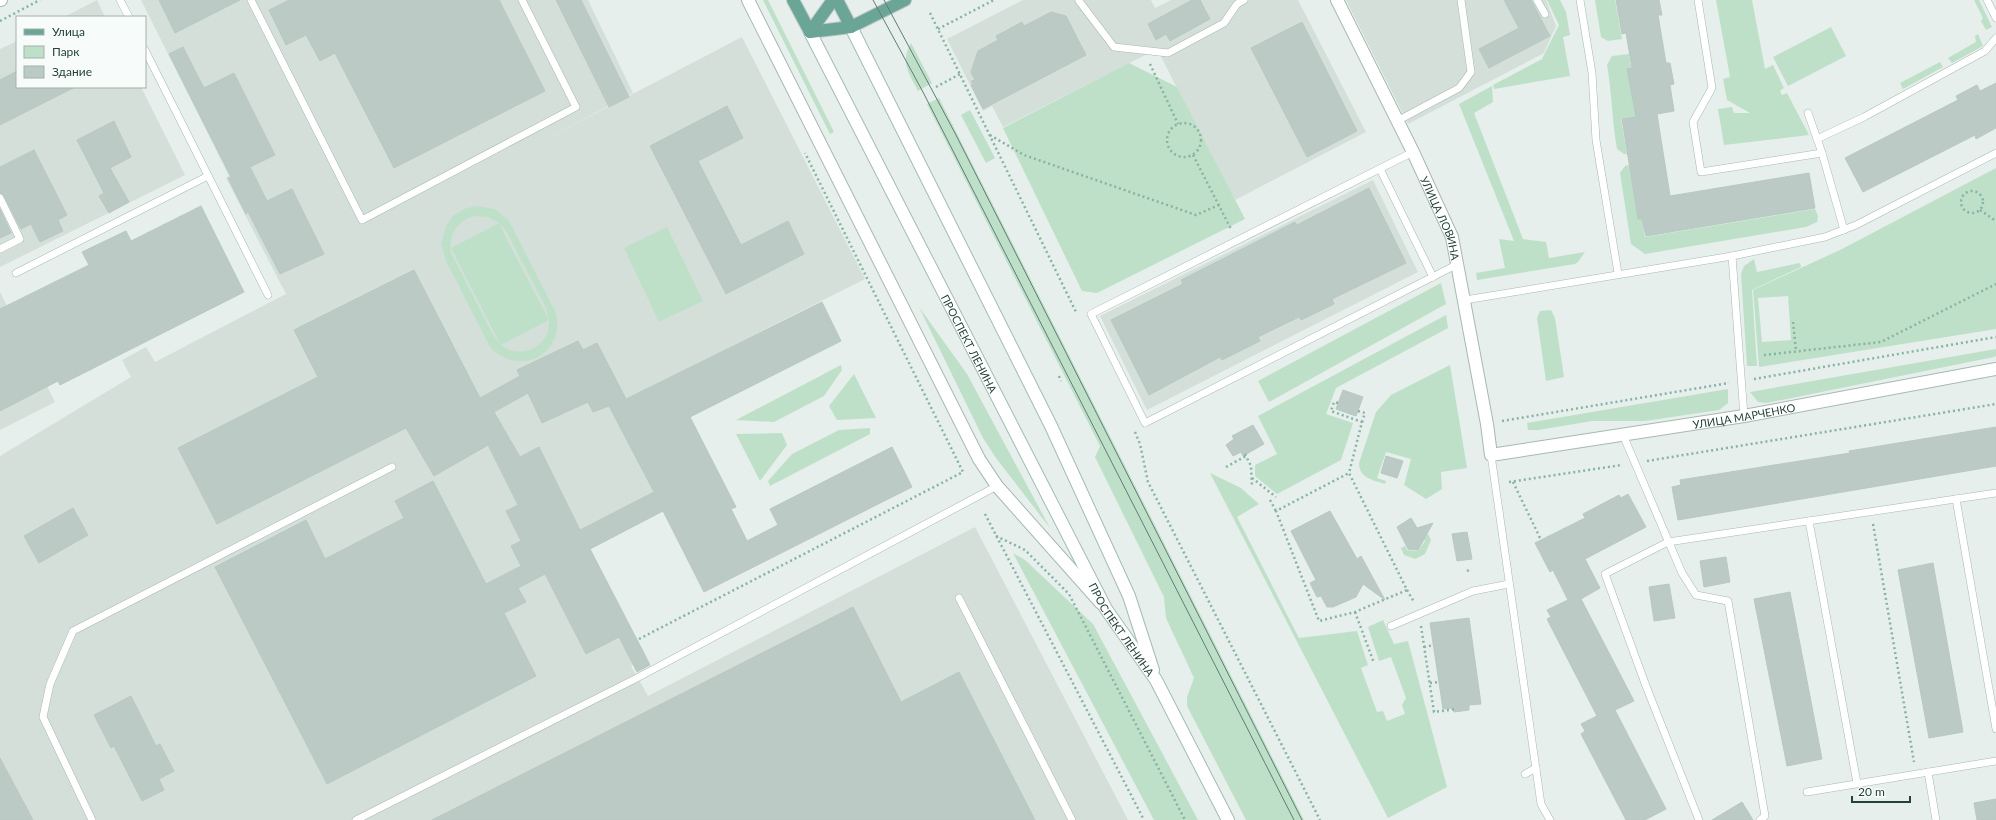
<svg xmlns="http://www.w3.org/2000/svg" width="1996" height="820" font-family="Lato,sans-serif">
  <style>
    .built { fill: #d4dfda }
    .green { fill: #bfe0c8; fill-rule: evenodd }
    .building { fill: #bbcac4; stroke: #b8c9c2; fill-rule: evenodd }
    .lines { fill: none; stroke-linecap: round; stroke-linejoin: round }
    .service-casing { stroke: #a8b8b2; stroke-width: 8 }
    .minor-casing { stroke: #a8b8b2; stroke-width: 14 }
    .tertiary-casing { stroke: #a8b8b2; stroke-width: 14 }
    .secondary-casing { stroke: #a4bbb3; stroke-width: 14 }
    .primary-casing { stroke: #c2cac8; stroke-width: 14 }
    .path { stroke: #86b3a5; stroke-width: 2.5; stroke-dasharray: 2 3; stroke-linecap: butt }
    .service { stroke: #fff; stroke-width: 7 }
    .minor { stroke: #fff; stroke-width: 12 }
    .tertiary { stroke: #fff; stroke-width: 12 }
    .secondary { stroke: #fff; stroke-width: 12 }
    .primary { stroke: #6aa596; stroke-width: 12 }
    .tram { stroke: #5f7d75; stroke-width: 1 }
    .labels { text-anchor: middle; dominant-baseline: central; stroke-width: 4; stroke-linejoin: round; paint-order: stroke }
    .street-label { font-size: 11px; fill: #24423a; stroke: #f7fbf9 }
  </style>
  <rect width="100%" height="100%" fill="#e6efeb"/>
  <g class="built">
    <polygon points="97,0 105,17 64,17"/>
    <polygon points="141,0 588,0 633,93 527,149 742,37 865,279 610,407 654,492 580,530 647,658 631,666 648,696 975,527 1128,820 0,820 0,456 131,377 122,360 146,347 155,362 286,294 226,178 229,176"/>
    <polygon points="1023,0 1151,0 1155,8 1171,0 1298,0 1366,132 1235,200 1157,49 1003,127 992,106 983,111 947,39"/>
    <polygon points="1346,0 1546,0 1556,26 1544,53 1408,124"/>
    <polygon points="17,41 17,87 141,87 185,175 0,267 0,49"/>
    <polygon points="1373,180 1418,272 1147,410 1100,316"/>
    <polygon points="0,292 55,402 0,430"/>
  </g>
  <g class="green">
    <polygon points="763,0 768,0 834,132 830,134"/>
    <polygon points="1547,0 1560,0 1566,12 1570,35 1563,37 1570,76 1494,89 1493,85 1542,59 1559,25"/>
    <polygon points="1595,0 1615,0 1622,39 1608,41 1601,37"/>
    <polygon points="1716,0 1752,0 1765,69 1773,65 1784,88 1780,91 1782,95 1787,93 1809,135 1724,145 1718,109 1732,107 1734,113 1750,113 1727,100 1723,79 1730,77"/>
    <polygon points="1974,0 1979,0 1992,27 1986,30 1981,21 1983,18"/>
    <polygon points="1831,27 1846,56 1788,86 1773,57"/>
    <polygon points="1978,34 1983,46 1952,63 1948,58 1976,42 1975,36"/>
    <path d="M911 43 932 83 918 91C909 73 900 63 911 43Z"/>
    <path d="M1629 54 1631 68 1627 69 1631 91H1636L1640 116 1621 119 1627 154H1624L1617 149C1612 121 1612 93 1607 65L1612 56Z"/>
    <polygon points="1940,62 1943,67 1903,89 1900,83"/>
    <polygon points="1129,63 1177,87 1245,219 1097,293 1082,291 1003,128"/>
    <polygon points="1492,86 1493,102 1474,113 1523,239 1546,242 1549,258 1585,252 1578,262 1575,264 1477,280 1476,273 1505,268 1499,239 1514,241 1459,104"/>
    <polygon points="939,98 1304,820 1246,820 1187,706 1187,697 1194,678 1166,618 1164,597 1095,457 1100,446 927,104"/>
    <polygon points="970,110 995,158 986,163 961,115"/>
    <polygon points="1629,165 1638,219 1642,219 1645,237 1815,209 1818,216 1817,222 1806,227 1645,254 1631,244 1620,173 1625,166"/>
    <path d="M1996 168V329L1759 367 1753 290 1840 250ZM1788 296 1791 340 1762 342 1758 298Z"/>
    <path d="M476 206 495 209 509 221 556 313C565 355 519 378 490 347L446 261 441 244 446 226 453 216 464 209ZM474 216 488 217 499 223 451 248 500 344 493 335 451 253C448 235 457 221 474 216ZM499 224 506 231 546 308 549 320ZM549 320C551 346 521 361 501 345Z"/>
    <polygon points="667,227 703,301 659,322 624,248"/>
    <polygon points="1754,259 1757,272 1800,263 1801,267 1752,290 1757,366 1747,366 1741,274 1744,266"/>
    <polygon points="1441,283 1446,304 1269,402 1258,381"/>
    <polygon points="919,307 967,374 1050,528 996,458 983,438"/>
    <polygon points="1551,310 1555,318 1564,377 1546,381 1537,318 1540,311"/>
    <polygon points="1446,315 1448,328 1336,388 1326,414 1353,423 1341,460 1277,494 1255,476 1255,465 1277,454 1258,416"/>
    <polygon points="1996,349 1996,356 1994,357 1787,399 1766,403 1758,402 1750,392"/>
    <polygon points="841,365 842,370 824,396 774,422 736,420"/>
    <path d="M1450 365 1467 468 1441 472 1442 489 1426 499 1404 485 1411 459 1386 452 1377 478 1386 481 1385 484C1373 480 1359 478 1359 463L1376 412 1391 395Z"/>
    <polygon points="854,374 876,418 837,420 829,406"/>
    <polygon points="1728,389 1728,403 1719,410 1645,421 1592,421 1538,430 1528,430 1527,423"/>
    <polygon points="870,428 870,434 770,486 768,481 792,454 839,430"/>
    <polygon points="782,433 787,445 760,481 736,434"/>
    <polygon points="1210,473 1241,488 1259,504 1237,517 1299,638 1357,631 1368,665 1361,668 1377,712 1383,711 1387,721 1405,714 1402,705 1406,698 1391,657 1379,661 1368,627 1383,620 1394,644 1408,641 1447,787 1388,818"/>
    <polygon points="1428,534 1431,540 1425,554 1415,559 1404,555 1401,548 1405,546 1407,550 1418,551 1425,541 1423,537"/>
    <polygon points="1013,553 1025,560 1093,624 1198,820 1154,820"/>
  </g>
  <g class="building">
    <polygon points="159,0 240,0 175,33"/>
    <polygon points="289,0 499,0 545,91 394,168 335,53 320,61 306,35 286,45 269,10"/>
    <polygon points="556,0 581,0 629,97 609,107"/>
    <polygon points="1192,0 1200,0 1210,19 1170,41 1166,34 1156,40 1148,24"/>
    <polygon points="1504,0 1531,0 1550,36 1489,68 1479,49 1519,28"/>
    <polygon points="1616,0 1659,0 1662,15 1658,15 1666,63 1670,63 1674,84 1670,85 1674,111 1657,114 1670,196 1809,173 1815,208 1646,236 1642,219 1638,219 1622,119 1636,117 1627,69 1632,68 1626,33 1622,34"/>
    <polygon points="1051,12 1066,16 1086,55 983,109 971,85 973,84 971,81 975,80 971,72 978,51 998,40 996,36 1022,22 1024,26"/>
    <polygon points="1302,22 1357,131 1307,157 1251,48"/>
    <polygon points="183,47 204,88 234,73 275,155 250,167 267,201 292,189 324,254 280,274 248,212 246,214 228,178 231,177 169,54"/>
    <polygon points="17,71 17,87 75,87 0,125 0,80"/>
    <polygon points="1996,83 1996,128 1976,139 1975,135 1863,192 1845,158 1958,100 1956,96 1977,85 1980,91"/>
    <polygon points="727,106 743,138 698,161 741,245 788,221 804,254 726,294 650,146"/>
    <polygon points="114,121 131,157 110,168 129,202 109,213 99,196 104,193 77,140"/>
    <polygon points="34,150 67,215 58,220 63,231 40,242 31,224 21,229 4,196 0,193 0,167"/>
    <polygon points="1369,188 1406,263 1332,299 1334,304 1301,320 1299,317 1258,337 1260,341 1222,360 1220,357 1149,395 1111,320 1183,284 1181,280 1295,222 1297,225"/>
    <polygon points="201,206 244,292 60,385 58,381 0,411 0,309 89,265 82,252 126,231 131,241"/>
    <polygon points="0,209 11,233 0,238"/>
    <path d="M414 270 480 398 520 376 517 370 578 341 583 350 597 343 626 399 822 302 841 341 690 417 736 507 731 509 747 541 778 525 770 509 892 447 912 487 704 592 663 511 590 549 650 665 637 672 619 637 586 654 545 574 518 588 526 602 504 613 536 676 327 784 215 567 306 520 325 559 404 518 395 501 433 481 486 584 521 566 511 546 521 541 506 511 518 505 488 445 434 476 406 428 217 524 178 448 318 377 294 330ZM528 393 542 423 588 402 593 412 609 406 654 492 580 530 539 447 520 457 494 412Z"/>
    <polygon points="1343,390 1363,397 1356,416 1336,409"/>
    <polygon points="1253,425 1264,444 1243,456 1241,452 1233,456 1226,445 1234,439 1232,436"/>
    <polygon points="1996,427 1996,466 1678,520 1672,487 1681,485 1680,480 1850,453 1849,451"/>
    <polygon points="1386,456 1403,461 1397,478 1381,473"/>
    <polygon points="1628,494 1646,527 1585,559 1600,588 1581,599 1634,701 1615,710 1666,809 1645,820 1626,820 1581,734 1585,731 1581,724 1597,716 1547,619 1551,617 1547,610 1568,600 1553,570 1550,572 1535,543 1585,518 1583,514 1619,495 1621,498"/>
    <polygon points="73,508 88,535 39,563 24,536"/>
    <polygon points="1330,511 1357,559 1361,556 1385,600 1363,584 1356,597 1333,607 1327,607 1321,596 1317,597 1310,583 1316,580 1291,531"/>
    <polygon points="1411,518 1417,528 1433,523 1418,550 1408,549 1397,527"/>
    <polygon points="1467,532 1472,559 1457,561 1452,534"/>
    <polygon points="1726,557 1730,582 1704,587 1700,561"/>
    <polygon points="1933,563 1963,732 1929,738 1898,570"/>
    <polygon points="1669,584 1675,618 1654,621 1649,587"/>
    <polygon points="1790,592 1822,759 1787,766 1754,599"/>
    <polygon points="853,607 901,702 959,672 1035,820 432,820"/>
    <polygon points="1469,618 1481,704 1469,705 1469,710 1454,712 1453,708 1443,709 1430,623"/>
    <polygon points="131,696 156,746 160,744 174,771 159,779 164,790 142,801 114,746 111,748 94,715"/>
    <polygon points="0,758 33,820 0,820"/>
    <polygon points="1996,799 1996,820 1977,820 1974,803"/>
    <polygon points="1742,802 1753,820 1712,820"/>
  </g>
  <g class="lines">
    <defs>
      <g id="service">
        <polyline points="120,0 129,17"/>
        <polyline points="251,0 362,220 576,107 522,0"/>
        <polyline points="1537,0 1545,14"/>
        <polyline points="1580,0 1592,73 1596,140 1618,273"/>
        <polyline points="1698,0 1712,88 1693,122 1701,172 1822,153"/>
        <polyline points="1987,0 1996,18"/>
        <polyline points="1079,1 1114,47 1168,53 1224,23 1237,4 1244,0"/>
        <polyline points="145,50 268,295"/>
        <polyline points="1808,113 1822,153 1844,230"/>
        <polyline points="1397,121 1459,88 1471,72 1461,0"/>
        <polyline points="1817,139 1864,117 1985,51 1996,38"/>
        <polyline points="1413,152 1091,314 1145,423 1458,264"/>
        <polyline points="1380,169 1433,277"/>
        <polyline points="0,198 20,239 0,249"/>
        <polyline points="1732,256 1744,416"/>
        <polyline points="16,273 208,176"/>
        <polyline points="1465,300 1732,256 1825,237 1856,225 1996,153"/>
        <polyline points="1623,435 1682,573 1696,595 1728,601 1765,816 1760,820"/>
        <polyline points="1491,455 1541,804 1550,820"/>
        <polyline points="1956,499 1996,729"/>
        <polyline points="1809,521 1857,783"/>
        <polyline points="959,598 1072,820"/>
        <polyline points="1391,626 1473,591 1509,584"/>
        <polyline points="1928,772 1936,820"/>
        <polyline points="1525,774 1536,768"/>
        <polyline points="1807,792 1996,761"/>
        <polyline points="92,820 43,717 50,684 73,631 392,467"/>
        <polyline points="356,820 637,678 997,486"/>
        <polyline points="1699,820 1646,686 1605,574 1668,542 1996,493"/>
      </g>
      <polyline id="minor" points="748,0 979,459 997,486 1101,603"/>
      <g id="tertiary">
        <polyline points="0,0 1,0"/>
        <path id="s1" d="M1337 0 1413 152 1452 237 1487 424 1491 455 1744 416 1996 369"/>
      </g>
      <g id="secondary">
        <polyline points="851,27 1051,426 1129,596 1153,670"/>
        <path id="s2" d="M810 32 1106 609 1156 680 1228 820"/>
      </g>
      <g id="primary">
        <polyline points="793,0 810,32"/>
        <polyline points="837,0 851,27"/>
        <polyline points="810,32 851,27 905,0"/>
        <polyline points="810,32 833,0"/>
      </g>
    </defs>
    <use href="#service" class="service-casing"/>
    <use href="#minor" class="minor-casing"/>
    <use href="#tertiary" class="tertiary-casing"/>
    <use href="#secondary" class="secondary-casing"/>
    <use href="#primary" class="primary-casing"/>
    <g class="path">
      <polyline points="930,13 1077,314"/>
      <polyline points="0,21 40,0"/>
      <polyline points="938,29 994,0"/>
      <polyline points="1150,64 1178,124"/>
      <polyline points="936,87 960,74"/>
      <circle cx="1184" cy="140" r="17"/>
      <polyline points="990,135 1024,155 1196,215 1219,205"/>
      <polyline points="1193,155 1231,229"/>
      <circle cx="1972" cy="202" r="11"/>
      <polyline points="1980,210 1996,221"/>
      <polyline points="1793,322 1796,351"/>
      <polyline points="1764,355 1881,342 1996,284"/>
      <polyline points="1059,376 1061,381"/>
      <polyline points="1754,379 1996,337"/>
      <polyline points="1338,403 1334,402 1331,411 1362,422 1349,473 1407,590 1355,612 1319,621 1276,511 1349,473"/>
      <polyline points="1358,411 1365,413 1362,422"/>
      <polyline points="1502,421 1729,383"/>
      <polyline points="1135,432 1140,444 1148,482 1320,820"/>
      <polyline points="1245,454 1251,466 1252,487"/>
      <polyline points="1647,461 1996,404"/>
      <polyline points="1226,467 1246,456"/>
      <polyline points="1252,478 1276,497"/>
      <polyline points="1509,482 1622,465"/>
      <polyline points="1513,482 1541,540"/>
      <polyline points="1270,500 1276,511"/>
      <polyline points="985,514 1144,820"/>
      <polyline points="1873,524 1914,762"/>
      <polyline points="996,536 1025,550 1069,594 1185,820"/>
      <polyline points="1467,571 1469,570"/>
      <polyline points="1407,590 1414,602"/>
      <polyline points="1355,612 1374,663"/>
      <polyline points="1421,626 1434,712 1456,709"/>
      <polyline points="639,639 963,472 805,153"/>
      <polyline points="1424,647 1434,645"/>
      <polyline points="1430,683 1439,682"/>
    </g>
    <use href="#service" class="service"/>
    <use href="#minor" class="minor"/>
    <use href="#tertiary" class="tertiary"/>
    <use href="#secondary" class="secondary"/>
    <use href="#primary" class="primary"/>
    <g class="tram">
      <polyline points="873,0 924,94 1294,820"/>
      <polyline points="884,0 956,135 1302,820"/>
    </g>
  </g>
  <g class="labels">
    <g class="street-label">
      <text stroke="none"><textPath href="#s1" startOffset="242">УЛИЦА ЛОВИНА</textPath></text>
      <text stroke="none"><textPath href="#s2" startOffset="350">ПРОСПЕКТ ЛЕНИНА</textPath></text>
      <text stroke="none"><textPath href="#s1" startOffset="741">УЛИЦА МАРЧЕНКО</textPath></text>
      <text stroke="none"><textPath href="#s2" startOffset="674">ПРОСПЕКТ ЛЕНИНА</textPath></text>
    </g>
  </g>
  <rect x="16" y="16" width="130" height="72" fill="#f7fbf9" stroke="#a3b1ad"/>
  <rect x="24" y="29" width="20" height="6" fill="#6aa596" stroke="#a3b1ad"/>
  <text x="52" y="36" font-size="12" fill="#24423a">Улица</text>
  <rect x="24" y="46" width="20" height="12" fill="#bfe0c8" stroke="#a3b1ad"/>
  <text x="52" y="56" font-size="12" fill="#24423a">Парк</text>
  <rect x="24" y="66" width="20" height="12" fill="#bbcac4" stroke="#a3b1ad"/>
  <text x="52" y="76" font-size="12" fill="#24423a">Здание</text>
  <path d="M1852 796v6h58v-6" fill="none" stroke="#24423a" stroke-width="2"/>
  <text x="1858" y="796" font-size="12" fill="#24423a" stroke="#f7fbf9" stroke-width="3" paint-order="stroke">20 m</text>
</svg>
